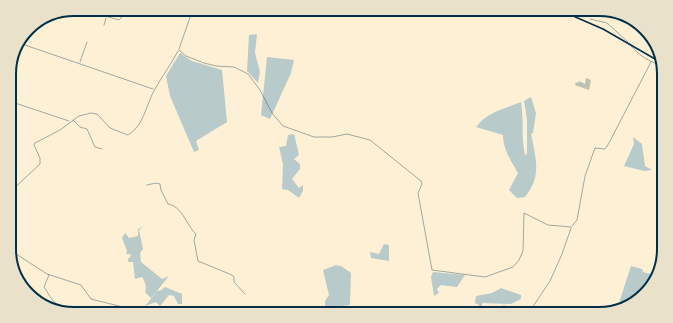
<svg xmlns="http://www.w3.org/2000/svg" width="673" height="323" font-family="'Roboto Serif',serif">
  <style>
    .green { fill: #b9caca }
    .building { fill: #bec0b2 }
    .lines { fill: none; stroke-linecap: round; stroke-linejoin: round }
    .minor { stroke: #3f606c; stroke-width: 0.5 }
    .secondary { stroke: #003049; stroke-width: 1.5 }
    .rim { fill: none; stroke: #003049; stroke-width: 2 }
  </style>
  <rect width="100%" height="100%" fill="#fdf0d5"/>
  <g class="green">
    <polygon points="257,34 255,53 260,72 258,83 247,71 249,35"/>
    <polygon points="180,53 192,61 222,70 227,122 196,141 199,150 194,152 170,96 166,76"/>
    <polygon points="267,57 294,60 291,73 270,119 261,115"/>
    <path d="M531 97 536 113 533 133 531 134C536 159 542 176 525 197L517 198 509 190 518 173C511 161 503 149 503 135L476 127C487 112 504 109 521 102 524 120 521 136 525 155L527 154V119L524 101Z"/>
    <polygon points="294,134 299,155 294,159 300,164 300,169 292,179 299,188 303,185 303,191 299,198 288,190 282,189 283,164 279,147 286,146 288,135"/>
    <polygon points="633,137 642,144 645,166 652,170 644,171 624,166 634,144"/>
    <path d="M658 202 664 204V241C655 232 661 226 660 216 659 211 658 207 658 202Z"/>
    <path d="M143 226 139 230 143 249 140 253 141 262 162 279 169 276 151 298 145 292C147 288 145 281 142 277L135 279 133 262H128V259L131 256 130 254H126L127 251 122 238 125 233 129 238 138 236V229Z"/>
    <polygon points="384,244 389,245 389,261 371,258 370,252 379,254"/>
    <polygon points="336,265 341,266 351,273 350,305 325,308 325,301 329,295 323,270"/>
    <polygon points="631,266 642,269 643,272 655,275 659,269 657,277 635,303 617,309"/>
    <polygon points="433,272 465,275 457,287 441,285 437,289 439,293 434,296 431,277"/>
    <polygon points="165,287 182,294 182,304 178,304 174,296 169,295 160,306 156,302 145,306 158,290 160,291"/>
    <polygon points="501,288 521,295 521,299 511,304 482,303 482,306 489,306 496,310 504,305 512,309 512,314 478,314 479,305 475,303 476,296 492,293"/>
  </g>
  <polygon class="building" points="586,78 591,80 589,90 575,85 576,82 578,83 579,81 585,84"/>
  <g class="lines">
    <g class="minor">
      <polyline points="95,13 119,20 130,9"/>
      <polyline points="590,19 607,23 628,42"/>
      <polyline points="104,25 106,18"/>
      <polyline points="22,44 153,89"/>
      <path d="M631 46C641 57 650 62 663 66"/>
      <polyline points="179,49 193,9"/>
      <polyline points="179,50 186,56 204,63 216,66 234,67 248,74 260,90 272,113 283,126 314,137 332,137 347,134 370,140 421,181 422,184 418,193 432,270 485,277 513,267 519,260 523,251 524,213 548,225 571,227"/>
      <polyline points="80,62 87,42"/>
      <polyline points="9,101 69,121"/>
      <polyline points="73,120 80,127 87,129 95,147 102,149"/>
      <path d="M147 185 156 183 160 184 161 190 168 204C182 206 187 226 196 234L194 240 198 261 232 275 234 277V282L245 294"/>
      <path d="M9 193 40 164V158L34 145 35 143 60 130 79 116 91 113 97 114 110 128 128 135C144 126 146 104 155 89 162 76 171 65 178 51"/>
      <polyline points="572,226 577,220 585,176 595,148 605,149 609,143 651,62"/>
      <polyline points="10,250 47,274 81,285 91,299 123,307 129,312 147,314"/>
      <polyline points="49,275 44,287 53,301 68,313"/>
      <polyline points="528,314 550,281 562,254 571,228"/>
    </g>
    <polyline class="secondary" points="557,9 603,29 662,63"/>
  </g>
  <path d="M0 0H673V323H0ZM74 16H599A58 58 0 0 1 657 74V249A58 58 0 0 1 599 307H74A58 58 0 0 1 16 249V74A58 58 0 0 1 74 16Z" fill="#e9e1ca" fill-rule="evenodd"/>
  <path class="rim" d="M74 16H599A58 58 0 0 1 657 74V249A58 58 0 0 1 599 307H74A58 58 0 0 1 16 249V74A58 58 0 0 1 74 16Z"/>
</svg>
